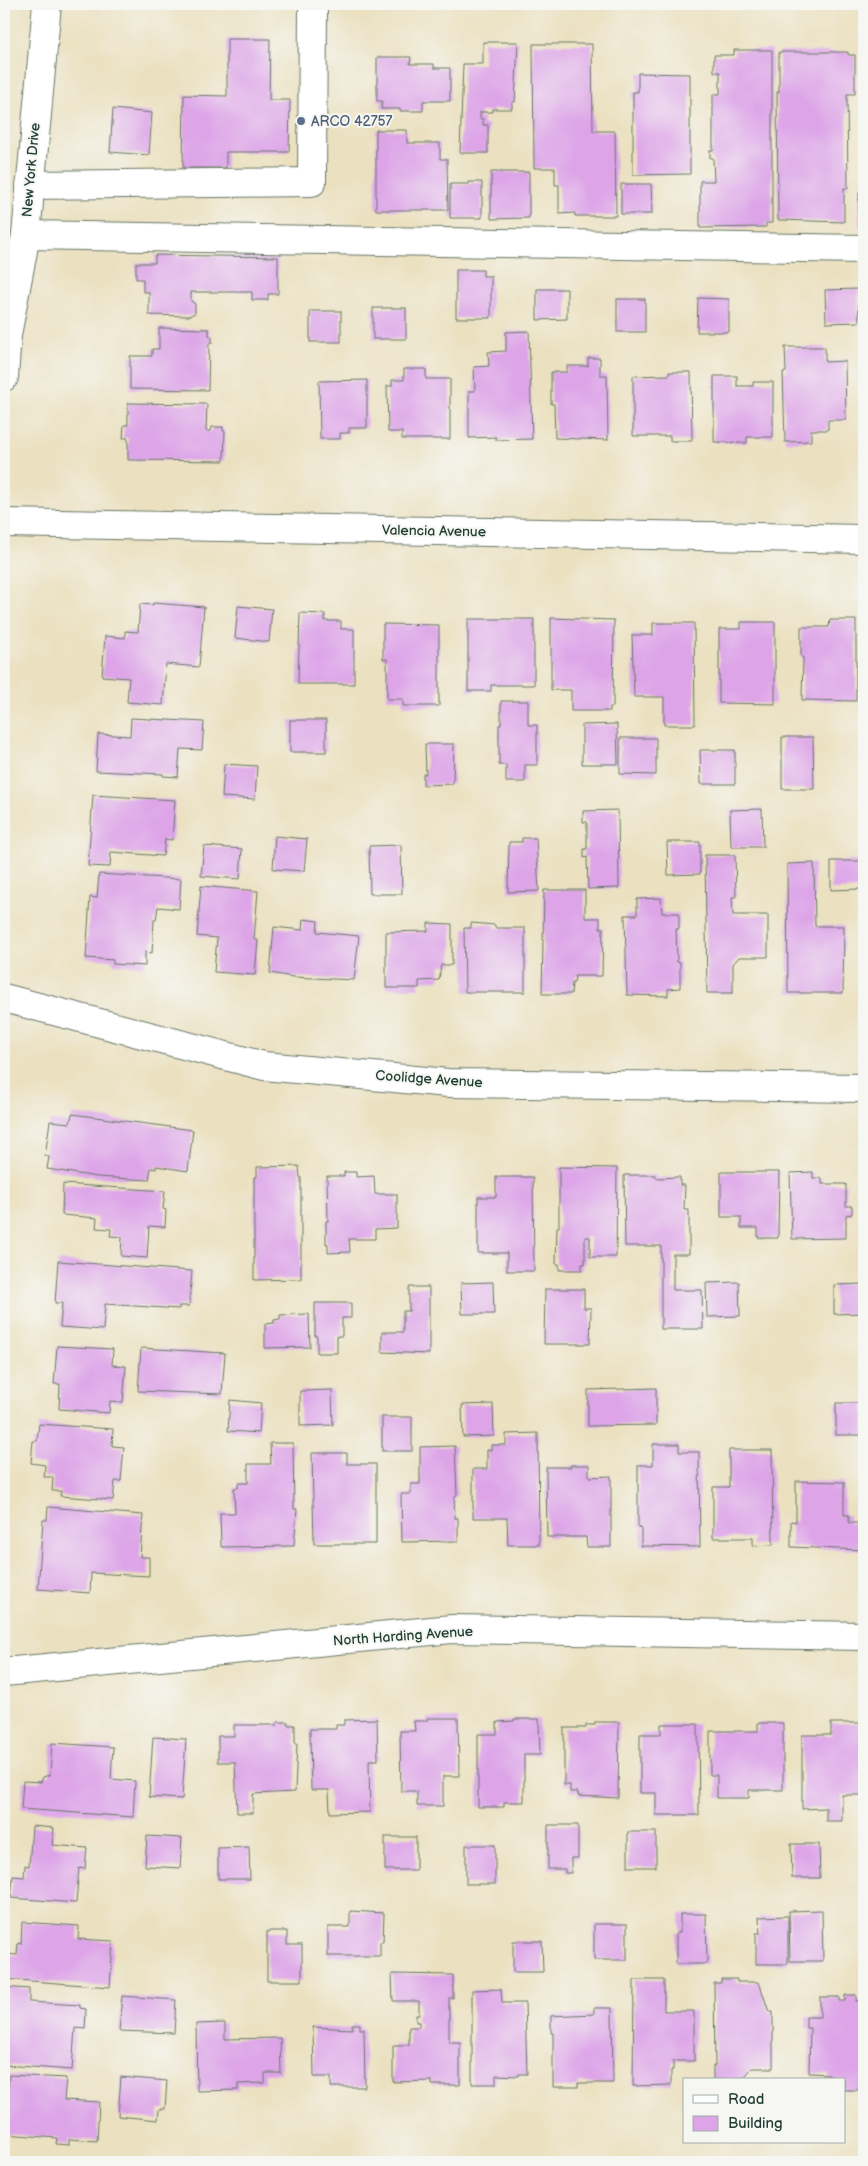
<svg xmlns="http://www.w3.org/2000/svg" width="868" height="2166" font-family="'Balsamiq Sans',sans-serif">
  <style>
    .building { fill: #dda5e8 }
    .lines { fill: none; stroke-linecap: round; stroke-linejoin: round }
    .minor-casing { stroke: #667665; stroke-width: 30 }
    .minor { stroke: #fff; stroke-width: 28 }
    .service-dot { fill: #5c6f8a; stroke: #f6f6f2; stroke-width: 2 }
    .labels { text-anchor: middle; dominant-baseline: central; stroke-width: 4; stroke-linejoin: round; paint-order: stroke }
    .service-label { font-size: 14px; fill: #4e5e75; stroke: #f6f6f2; text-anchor: start }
    .street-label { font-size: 14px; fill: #1f3d34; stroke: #f6f6f2 }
  </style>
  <rect width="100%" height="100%" fill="#f6f6f2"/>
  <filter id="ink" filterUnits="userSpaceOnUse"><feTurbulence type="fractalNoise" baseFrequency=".02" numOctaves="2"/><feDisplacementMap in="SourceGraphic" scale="10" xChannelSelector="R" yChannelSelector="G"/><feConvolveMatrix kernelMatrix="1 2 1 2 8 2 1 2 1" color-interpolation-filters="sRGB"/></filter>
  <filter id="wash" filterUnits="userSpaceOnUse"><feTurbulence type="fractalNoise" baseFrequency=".0096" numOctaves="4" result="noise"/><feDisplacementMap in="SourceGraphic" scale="20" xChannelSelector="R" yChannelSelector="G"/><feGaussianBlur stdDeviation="1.12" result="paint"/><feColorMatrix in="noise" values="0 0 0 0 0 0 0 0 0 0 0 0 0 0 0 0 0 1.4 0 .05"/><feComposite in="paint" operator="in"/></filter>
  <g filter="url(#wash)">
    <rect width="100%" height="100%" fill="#ebe1c1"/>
    <g id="blocks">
      <g class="building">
        <polygon points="227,39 270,39 269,100 290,100 289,152 226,152 226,168 183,168 184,95 227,96"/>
        <polygon points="483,42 518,42 515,102 512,102 512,109 493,109 493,112 480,112 480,119 483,119 483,125 488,125 488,153 460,153 463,64 483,64"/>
        <polygon points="533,44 592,44 593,131 615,131 616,216 575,216 575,213 559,214 559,185 555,185 555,168 534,168"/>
        <polygon points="734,50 772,50 772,223 766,223 766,227 700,228 700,181 714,181 713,158 710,158 710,150 713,150 713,94 720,94 720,72 714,72 714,55 734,55"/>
        <polygon points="779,52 848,52 848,55 855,55 855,94 847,94 848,188 844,188 844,222 778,220 777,92 779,92"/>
        <polygon points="377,57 411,57 410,64 434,64 434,68 450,68 450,101 423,101 423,111 400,111 400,109 381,109 382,101 377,101"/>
        <polygon points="861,69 864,69 864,129 862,129"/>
        <polygon points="638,73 690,74 690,174 633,175 633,92 638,92"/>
        <polygon points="113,109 152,113 149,155 110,152"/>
        <polygon points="376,130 407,130 407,143 440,143 440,159 447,159 448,210 376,210"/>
        <polygon points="491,172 529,172 529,218 491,219"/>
        <polygon points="469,182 482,182 482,218 450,218 450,184 469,184"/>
        <polygon points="621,184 651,184 652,214 621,214"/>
        <rect x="859" y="193" width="5" height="33"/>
        <polygon points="155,255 278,257 278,294 268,294 268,300 252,300 252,292 191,292 191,301 195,304 195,313 189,316 149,315 149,292 143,292 143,279 136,279 136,263 155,263"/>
        <rect x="861" y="263" width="3" height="34"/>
        <polygon points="456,270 483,270 483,276 491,276 491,318 456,318"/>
        <polygon points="537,289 567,289 567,319 537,320"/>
        <polygon points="858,289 859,322 826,323 825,290"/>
        <polygon points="698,298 729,299 729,332 697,332"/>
        <rect x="617" y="299" width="28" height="33"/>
        <rect x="373" y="308" width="33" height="31"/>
        <rect x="310" y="311" width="31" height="31"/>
        <polygon points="159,328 209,329 209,336 212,336 212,343 209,343 208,390 130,389 130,356 152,356 152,349 159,349"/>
        <polygon points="529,331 532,439 496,440 496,437 469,438 469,391 475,391 474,367 489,366 488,352 506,351 506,332"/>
        <polygon points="785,347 825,347 825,362 845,361 846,420 828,420 828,430 811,430 811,441 785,442 783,372 786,372"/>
        <polygon points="588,358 600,358 600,375 607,375 608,440 555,438 554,404 551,404 551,372 567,372 567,366 588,366"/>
        <polygon points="404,369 426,369 426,379 450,379 450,439 402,439 402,432 388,432 387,386 392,386 392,380 404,380"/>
        <polygon points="669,372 691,372 692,441 670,441 670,436 633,436 633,376 669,375"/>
        <polygon points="714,376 737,376 737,386 753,386 753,382 773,382 773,437 747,437 747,443 714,442"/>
        <polygon points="367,380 367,428 349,428 349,433 340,433 340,439 320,439 319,381"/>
        <polygon points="128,403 207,404 206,431 211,431 212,427 223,427 223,431 225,431 224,461 128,460 128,438 123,438 124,425 128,425"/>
        <polygon points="153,603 204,607 199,667 166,664 163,705 127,702 129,678 102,676 105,636 125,638 125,631 138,632 140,604 153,605"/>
        <polygon points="238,606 272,609 269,642 235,638"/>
        <polygon points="300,613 325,614 325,621 341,621 341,629 354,629 354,684 298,684"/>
        <polygon points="551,618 614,620 613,707 610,707 610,711 571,711 571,690 551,690"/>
        <polygon points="468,619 534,619 534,685 491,685 491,691 468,691"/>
        <polygon points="830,620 856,620 856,701 802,700 803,657 801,657 801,627 829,627"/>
        <polygon points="741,622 775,622 775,704 719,703 719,629 741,629"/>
        <polygon points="653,623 694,623 695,725 664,725 664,697 634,697 632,635 653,635"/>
        <polygon points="383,624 439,625 439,706 403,706 403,699 387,699 387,659 383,659"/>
        <polygon points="501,701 528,701 528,725 537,725 537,765 525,765 525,782 506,782 506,765 499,765 499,725 501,725"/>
        <polygon points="131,718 204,722 202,750 180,749 178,777 163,776 163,774 96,771 98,734 130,736"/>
        <rect x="290" y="720" width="36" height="32"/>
        <polygon points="617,724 618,764 582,764 582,725"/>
        <polygon points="782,737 813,737 814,789 782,789"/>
        <polygon points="620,738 656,738 656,775 620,774"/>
        <polygon points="425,744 454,744 453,784 423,785 423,774 426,774"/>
        <polygon points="700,750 735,750 735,784 701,784"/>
        <polygon points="224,764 257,766 255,799 222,797"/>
        <polygon points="93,795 175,800 172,840 165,839 163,856 111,852 110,867 88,866"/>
        <polygon points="762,809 763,847 731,847 730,810"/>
        <polygon points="618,810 619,888 588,889 587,857 584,858 584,849 587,849 587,822 583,822 583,811"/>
        <polygon points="275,836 307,839 304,871 273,869"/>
        <polygon points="522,838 536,838 539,891 508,892 509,842 522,842"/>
        <polygon points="667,842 700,842 700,874 668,875"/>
        <polygon points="401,845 402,894 370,894 369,846"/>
        <polygon points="204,846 242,849 240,879 201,876"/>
        <polygon points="705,855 735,855 736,897 732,897 733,915 768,915 768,957 739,957 733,964 733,993 707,993"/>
        <polygon points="831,861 861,861 862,889 831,890"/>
        <polygon points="814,863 815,926 844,926 843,993 788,993 787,864"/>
        <polygon points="99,874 181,879 179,909 158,907 156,920 154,920 152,953 145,952 145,966 113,964 113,960 86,958 90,897 97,898"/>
        <polygon points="201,886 258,891 254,940 258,940 255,975 214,972 217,938 197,936"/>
        <polygon points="544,890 585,890 585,918 600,918 600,928 603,928 602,976 575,976 574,983 572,983 571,994 542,994"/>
        <polygon points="661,898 662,913 679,913 679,929 676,929 677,962 680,962 680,988 668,989 668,996 627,995 625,915 637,915 637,899"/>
        <polygon points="303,919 318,921 317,932 359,936 354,980 293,977 270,973 274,927 302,930"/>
        <polygon points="428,923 452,924 452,965 441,965 439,980 419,981 419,988 386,988 386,932 428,931"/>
        <polygon points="471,923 495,925 495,928 525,928 525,992 465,992 464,928 471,928"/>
        <polygon points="72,1114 193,1130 188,1171 156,1166 156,1169 151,1168 149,1180 97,1177 47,1169 49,1157 45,1156 50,1121 70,1123"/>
        <polygon points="299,1166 300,1177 301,1177 301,1279 254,1280 254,1177 257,1177 257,1167"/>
        <polygon points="559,1167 617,1168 616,1257 590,1257 590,1237 585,1237 585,1264 582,1264 582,1270 559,1270 559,1264 556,1264 557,1227 559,1227"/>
        <polygon points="344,1172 356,1172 356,1177 374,1176 375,1194 397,1194 397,1228 375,1229 375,1239 349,1239 350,1252 328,1253 328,1244 326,1244 326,1221 328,1221 327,1176 344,1176"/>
        <polygon points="721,1172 779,1172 778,1238 758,1238 758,1228 741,1228 741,1217 721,1217"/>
        <polygon points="813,1172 813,1178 822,1178 822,1184 846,1184 846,1206 852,1206 852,1214 846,1215 846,1238 792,1239 790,1173"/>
        <polygon points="624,1175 656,1175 656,1178 680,1177 680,1185 685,1185 684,1210 689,1210 689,1254 673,1254 673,1290 702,1290 703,1329 661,1329 661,1246 625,1246"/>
        <polygon points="496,1177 533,1177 534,1271 507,1271 507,1253 478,1253 478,1197 496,1197"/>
        <polygon points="63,1184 165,1191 163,1209 166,1210 165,1227 149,1226 147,1258 121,1256 122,1237 110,1236 111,1229 96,1228 97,1218 62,1215"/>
        <polygon points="58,1261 192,1271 189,1306 179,1306 179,1309 105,1304 103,1330 60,1327 62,1303 55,1303"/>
        <polygon points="493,1282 494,1314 462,1314 461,1283"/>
        <polygon points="739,1282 740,1316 707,1317 706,1283"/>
        <polygon points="864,1284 864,1313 834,1314 834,1285"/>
        <polygon points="409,1287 429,1287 429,1354 382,1352 382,1332 403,1332 403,1311 409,1311"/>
        <polygon points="545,1289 584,1289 584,1308 591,1308 590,1344 544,1344"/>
        <polygon points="315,1303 351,1303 351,1318 342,1318 342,1336 337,1336 337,1353 317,1353 317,1336 315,1336"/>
        <polygon points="309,1314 310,1347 265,1348 265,1324 274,1323 274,1320 280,1319 280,1315"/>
        <polygon points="57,1346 113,1349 112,1365 126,1366 123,1402 110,1401 109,1413 59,1409 60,1384 54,1384"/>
        <polygon points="141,1348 225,1353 222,1394 138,1391"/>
        <polygon points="656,1388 656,1425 588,1426 588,1390"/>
        <polygon points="332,1390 333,1425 300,1426 300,1391"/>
        <polygon points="230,1400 261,1403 259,1433 228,1431"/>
        <rect x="836" y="1403" width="28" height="32"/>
        <polygon points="493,1404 494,1436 463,1437 462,1405"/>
        <rect x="382" y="1417" width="30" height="34"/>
        <polygon points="39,1424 113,1429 112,1446 124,1447 121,1481 115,1481 113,1500 60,1496 61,1491 52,1491 53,1477 44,1477 45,1465 31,1463 33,1441 37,1441"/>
        <polygon points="538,1433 539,1545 508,1545 507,1518 473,1518 473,1469 487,1469 487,1450 491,1450 491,1445 506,1445 506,1434"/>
        <polygon points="270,1443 293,1443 294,1509 297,1509 294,1546 221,1547 220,1513 235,1513 234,1488 238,1488 238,1483 248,1483 248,1464 271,1464"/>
        <polygon points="653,1444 679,1444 679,1452 699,1452 700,1547 641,1546 641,1528 638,1528 638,1465 653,1465"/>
        <polygon points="455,1446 457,1495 454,1497 455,1518 458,1518 458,1541 402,1542 401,1494 411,1494 411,1484 420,1484 420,1447"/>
        <polygon points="729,1450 772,1450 773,1545 753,1546 753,1538 713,1538 713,1487 729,1487"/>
        <polygon points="312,1453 347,1453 347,1464 376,1464 376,1544 314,1544"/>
        <polygon points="571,1465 589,1465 589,1477 611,1476 611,1547 587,1547 586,1537 547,1537 546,1467 571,1467"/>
        <polygon points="796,1481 844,1482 844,1515 849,1515 849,1523 864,1523 864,1550 791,1547 791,1521 796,1522"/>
        <polygon points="48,1507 143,1515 140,1557 149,1557 149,1576 91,1573 90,1593 38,1589 43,1520 47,1520"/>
        <polygon points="427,1718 458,1718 459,1776 443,1776 443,1806 417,1806 417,1791 401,1791 400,1731 415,1731 414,1721 427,1721"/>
        <polygon points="377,1719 378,1760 369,1760 370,1812 330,1813 329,1790 311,1790 310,1729 336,1729 336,1725 344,1725 344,1720"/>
        <polygon points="514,1719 539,1719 540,1755 524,1755 524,1802 504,1802 504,1807 478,1807 478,1734 497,1734 497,1722 514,1721"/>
        <polygon points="277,1722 288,1722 288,1725 295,1725 295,1744 297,1744 295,1792 253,1794 253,1813 237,1813 235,1762 218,1762 218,1736 234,1736 234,1725 277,1725"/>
        <polygon points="595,1722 619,1722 618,1798 578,1796 578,1792 570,1792 570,1785 564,1785 564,1728 586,1728 586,1725 595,1725"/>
        <polygon points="758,1723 783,1723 783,1790 749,1790 749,1798 717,1798 717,1775 710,1775 710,1731 758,1731"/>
        <polygon points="831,1723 862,1723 862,1795 842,1795 842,1821 826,1821 826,1808 802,1809 802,1735 831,1735"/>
        <polygon points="661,1724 698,1724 699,1815 656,1815 656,1793 640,1793 640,1734 661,1734"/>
        <polygon points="153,1737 186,1739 182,1799 149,1797"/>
        <polygon points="52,1743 113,1747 111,1779 135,1781 133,1817 21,1809 23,1781 41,1782 43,1777 50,1775"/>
        <polygon points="548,1825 578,1825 578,1858 571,1858 571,1873 565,1873 565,1869 548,1869"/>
        <polygon points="32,1826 54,1828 52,1845 87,1848 85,1869 79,1868 76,1903 11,1898 13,1876 24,1877 25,1865 29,1866"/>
        <rect x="628" y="1832" width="28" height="35"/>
        <polygon points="147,1836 182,1838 180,1868 145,1866"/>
        <rect x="385" y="1837" width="31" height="33"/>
        <polygon points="791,1844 819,1844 820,1878 792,1878"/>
        <rect x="466" y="1845" width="29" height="39"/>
        <polygon points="249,1847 250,1879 218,1879 218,1848"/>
        <polygon points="822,1910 823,1961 790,1961 789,1911"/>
        <polygon points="350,1911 384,1913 383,1942 380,1942 380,1956 328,1956 328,1927 350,1927"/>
        <polygon points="680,1914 706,1914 707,1964 676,1964 676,1933 680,1933"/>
        <polygon points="788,1916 788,1964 756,1964 756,1933 760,1933 759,1917"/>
        <polygon points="22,1922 79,1926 78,1939 113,1941 110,1987 4,1979 5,1954 17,1955 18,1943 21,1944"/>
        <rect x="594" y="1924" width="33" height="36"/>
        <polygon points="267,1931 287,1931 287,1945 302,1945 302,1981 267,1981"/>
        <polygon points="513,1941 542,1941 543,1972 513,1972"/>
        <polygon points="392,1974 453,1975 453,1998 449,1998 449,2042 460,2042 460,2085 432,2085 432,2081 393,2082 393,2045 409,2045 409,2027 419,2027 419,2022 416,2022 416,2015 419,2015 419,2001 393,2001"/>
        <polygon points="721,1979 737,1979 737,1982 759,1982 769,2012 773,2012 773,2068 752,2068 742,2080 713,2080 713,2066 715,2066 714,1983 721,1983"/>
        <polygon points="634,1980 664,1980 664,2011 694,2011 694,2061 673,2061 673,2070 671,2070 671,2085 633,2086"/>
        <polygon points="4,1987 29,1989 29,2002 80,2005 80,2008 86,2009 85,2029 75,2028 72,2070 4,2065"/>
        <polygon points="501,1989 502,2003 525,2003 527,2074 519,2074 519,2076 496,2075 496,2084 472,2084 472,1990"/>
        <polygon points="845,1995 856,1995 856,2001 863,2001 864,2090 844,2090 844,2080 829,2080 829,2074 809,2073 810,2028 806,2028 806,2017 820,2017 820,1997 839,1997 839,2001 845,2001"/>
        <polygon points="122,1996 176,2000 174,2033 119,2031"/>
        <polygon points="594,2008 612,2008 613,2083 578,2083 578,2087 553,2087 553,2033 551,2033 551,2016 594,2014"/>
        <polygon points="225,2023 225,2039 280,2038 281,2073 265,2073 265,2083 238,2084 238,2090 197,2091 196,2024"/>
        <polygon points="352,2024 360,2024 360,2029 364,2029 365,2087 331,2087 331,2077 314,2077 313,2027 352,2029"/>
        <polygon points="9,2075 66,2078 64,2100 99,2102 97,2141 69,2139 69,2145 56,2144 57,2138 4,2134 4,2087 8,2088"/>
        <polygon points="121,2077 167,2081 165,2109 159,2109 158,2120 118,2116"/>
      </g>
    </g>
  </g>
  <g filter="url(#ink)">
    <use href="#blocks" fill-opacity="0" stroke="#667665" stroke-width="1"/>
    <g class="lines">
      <defs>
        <g id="minor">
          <polyline points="30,185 312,182 313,4"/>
          <polyline points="26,235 864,249"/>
          <polyline points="4,377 7,335 26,235 47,4"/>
          <polyline points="4,523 864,539"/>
          <polyline points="4,998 264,1066 448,1083 864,1088"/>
          <polyline points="4,1672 452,1629 864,1636"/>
        </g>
      </defs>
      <use href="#minor" class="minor-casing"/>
      <use href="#minor" class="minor"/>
    </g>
  </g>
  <circle class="service-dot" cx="301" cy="121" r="5"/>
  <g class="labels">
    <g class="service-label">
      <text x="311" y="121">ARCO 42757</text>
    </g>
    <g class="street-label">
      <text transform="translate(31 170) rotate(-85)">New York Drive</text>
      <text transform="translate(434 531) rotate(1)">Valencia Avenue</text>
      <text transform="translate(429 1079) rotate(4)">Coolidge Avenue</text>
      <text transform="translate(403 1636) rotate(-4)">North Harding Avenue</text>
    </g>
  </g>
  <rect width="868" height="2166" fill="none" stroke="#f6f6f2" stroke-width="20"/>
  <rect x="683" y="2078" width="162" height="65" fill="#f6f6f2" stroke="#a0aca6"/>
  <rect x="693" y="2095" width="25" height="8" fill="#ffffff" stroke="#a0aca6"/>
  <text x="728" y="2104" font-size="15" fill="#1f3d34">Road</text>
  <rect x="693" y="2116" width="25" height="15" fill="#dda5e8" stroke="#a0aca6"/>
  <text x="728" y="2128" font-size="15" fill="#1f3d34">Building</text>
</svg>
